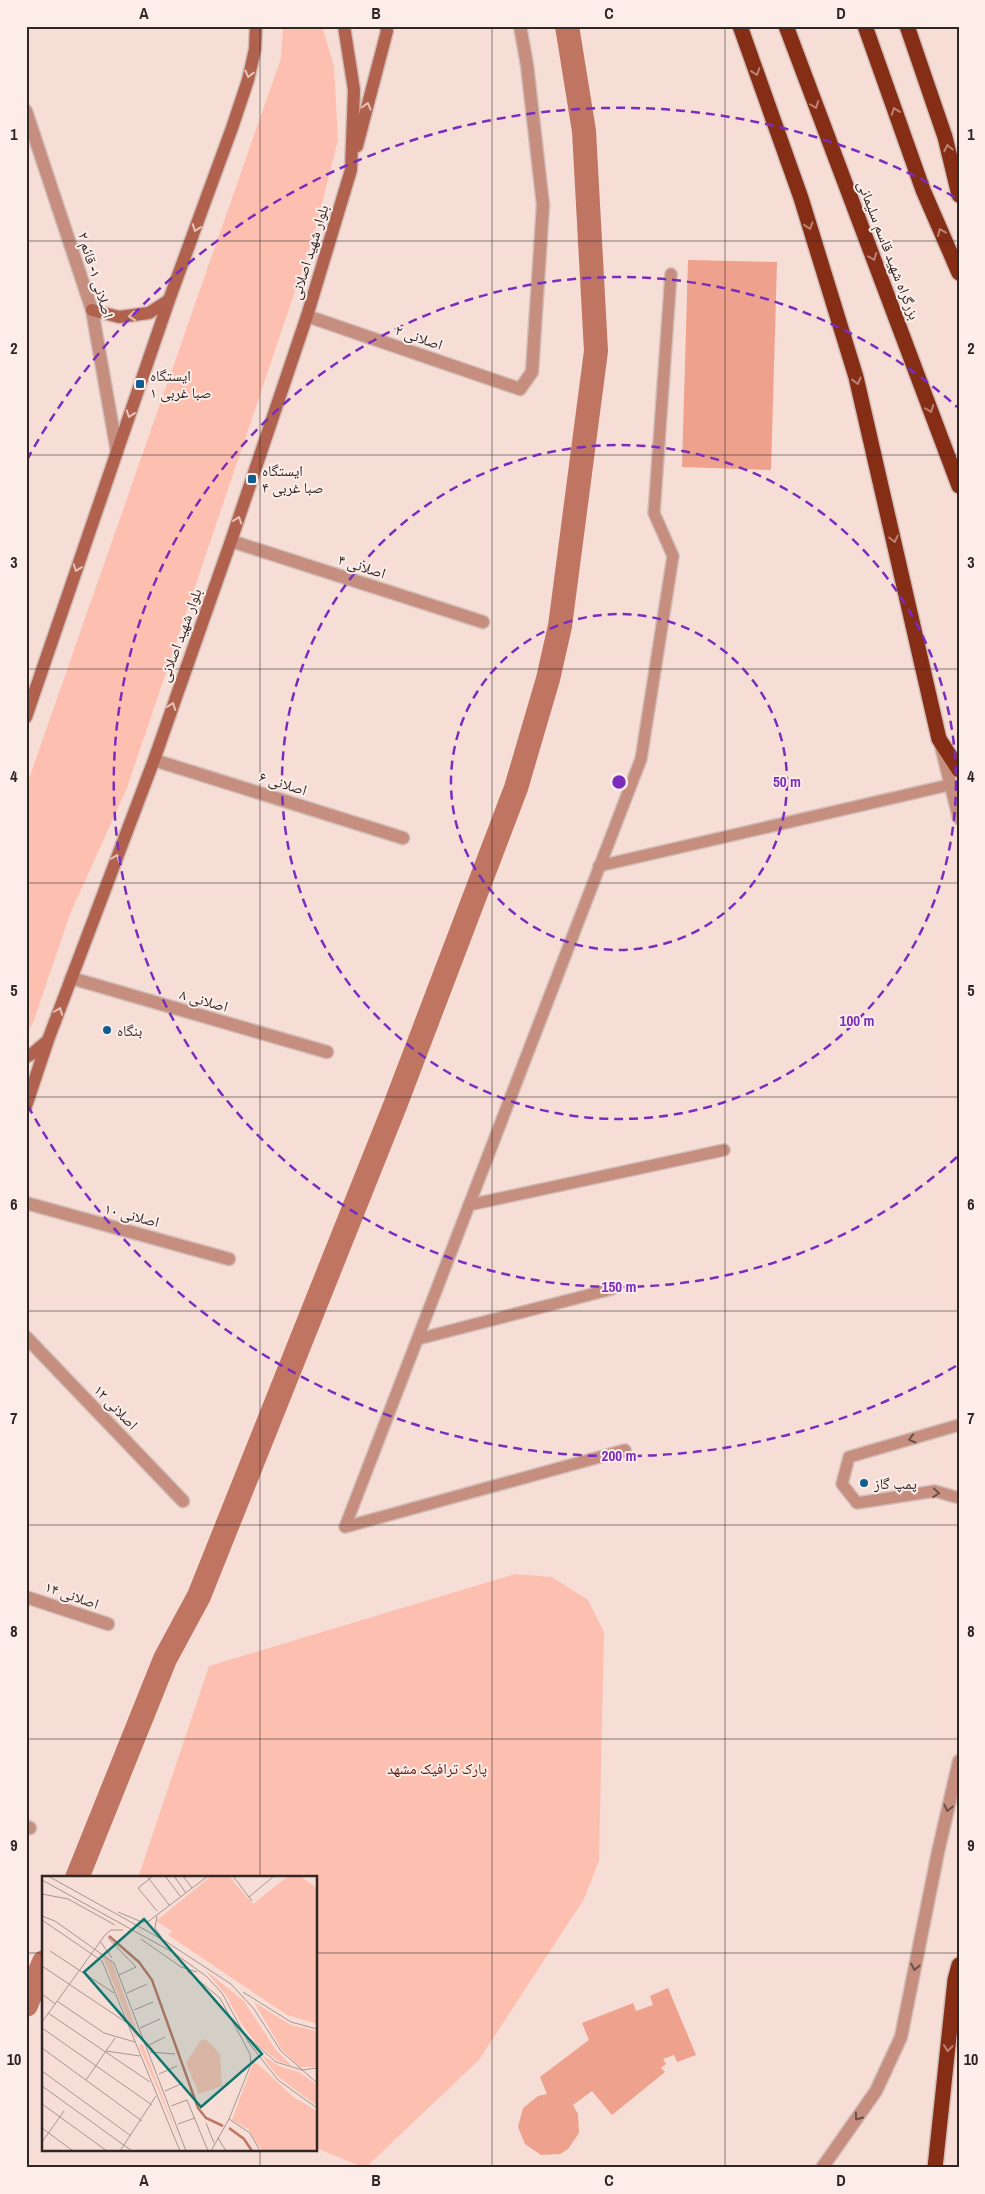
<svg xmlns="http://www.w3.org/2000/svg" width="985" height="2194" font-family="'Archivo Narrow','Noto Naskh Arabic',sans-serif">
  <style>
    .green { fill: #fdc0b0 }
    .lines { fill: none; stroke-linecap: round; stroke-linejoin: round }
    .canal { stroke: #bf7562; stroke-width: 24 }
    .building { fill: #eea18c }
    .lane-casing { stroke: #d2bdb7; stroke-width: 14 }
    .street-casing { stroke: #d2bdb7; stroke-width: 15 }
    .secondary-casing { stroke: #d2bdb7; stroke-width: 15 }
    .highway-casing { stroke: #d2bdb7; stroke-width: 18 }
    .lane { stroke: #c58e7f; stroke-width: 11 }
    .street { stroke: #c58e7f; stroke-width: 12 }
    .secondary { stroke: #b1624e; stroke-width: 12 }
    .highway { stroke: #862d16; stroke-width: 15 }
    .oneway { stroke: #bb8375 }
    .oneway2 { stroke: #e6c3ba }
    .oneway3 { stroke: #6c5049 }
    .grid { fill: none; stroke: #302725; stroke-width: 1; stroke-opacity: 0.55 }
    .ring { fill: none; stroke: #7b2cbf; stroke-width: 2.5; stroke-dasharray: 9 6 }
    .poi-dot { fill: #115c8f; stroke: #fcede9; stroke-width: 2 }
    .labels { text-anchor: middle; dominant-baseline: central; stroke-width: 4; stroke-linejoin: round; paint-order: stroke }
    .street-label { font-size: 15px; fill: #302725; stroke: #fcede9 }
    .poi-label { font-size: 15px; fill: #302725; stroke: #fcede9; text-anchor: start }
    .park-label { font-size: 15px; fill: #5f1b09; stroke: #fcede9 }
    .inset-river { fill: none; stroke: #bf7562; stroke-width: 2.5 }
    .inset-road { fill: none; stroke: #a79590; stroke-width: 1 }
    .view { fill: #0f766e; fill-opacity: 0.15; stroke: #0f766e; stroke-width: 2.5 }
    .inset-edge { fill: none; stroke: #302725; stroke-width: 2.5 }
    .centre { fill: #7b2cbf; stroke: #fcede9; stroke-width: 2.5 }
    .ring-label { font-size: 15px; text-anchor: middle; font-weight: bold; fill: #7b2cbf; stroke: #fcede9; stroke-width: 4; stroke-linejoin: round; paint-order: stroke }
    .neatline { fill: none; stroke: #302725; stroke-width: 2 }
    .grid-label { font-size: 16px; text-anchor: middle; font-weight: bold; fill: #302725 }
  </style>
  <rect width="100%" height="100%" fill="#f6ded7"/>
  <g class="green">
    <polygon points="283,26 322,26 334,66 338,140 314,235 127,788 70,914 33,1023 26,1033 26,787 281,58"/>
    <polygon points="515,1574 552,1577 588,1600 604,1632 599,1861 584,1899 479,2060 365,2168 316,2148 316,1878 138,1878 209,1666"/>
  </g>
  <g class="lines">
    <g class="canal">
      <polyline points="77,1878 165,1659 199,1596 396,1103 516,788 548,679 560,626 596,351 584,131 567,26"/>
      <polyline points="26,2005 44,1962"/>
    </g>
  </g>
  <g class="building">
    <polygon points="688,260 777,262 771,470 682,467"/>
    <polygon points="668,1988 696,2055 677,2062 674,2055 663,2059 666,2064 661,2068 665,2072 612,2115 592,2091 573,2105 578,2114 579,2133 568,2149 560,2154 541,2155 525,2144 518,2127 523,2108 538,2096 547,2094 540,2077 589,2040 582,2023 633,2003 636,2011 653,2005 650,1996"/>
  </g>
  <g class="lines">
    <defs>
      <g id="lane">
        <polyline points="599,866 949,785"/>
        <polyline points="469,1205 724,1150"/>
        <polyline points="418,1339 612,1289"/>
        <polyline points="959,1425 849,1457 842,1484 857,1503 935,1491 959,1498"/>
        <polyline points="625,1450 345,1527 641,759 673,556 654,513 671,274"/>
      </g>
      <g id="street">
        <polyline points="26,111 92,310 117,452"/>
        <polyline points="307,316 520,389 532,372 543,205 527,65 520,26"/>
        <polyline points="231,541 483,622"/>
        <polyline points="941,746 959,818"/>
        <polyline points="154,760 403,838"/>
        <polyline points="71,978 327,1052"/>
        <polyline points="26,1203 229,1259"/>
        <polyline points="26,1337 183,1501"/>
        <polyline points="26,1597 108,1624"/>
        <polyline points="26,1826 30,1828"/>
        <polyline points="822,2168 876,2091 901,2037 938,1852 959,1761"/>
      </g>
      <g id="secondary">
        <polyline points="357,146 387,31 386,26"/>
        <polyline points="92,310 119,317 149,313 169,300"/>
        <polyline points="26,717 169,300 232,128 248,80 255,49 256,26"/>
        <polyline points="26,1057 32,1054 46,1042"/>
        <polyline points="26,1106 48,1040 154,760 231,541 307,316 351,170 354,90 344,26"/>
      </g>
      <g id="highway">
        <polyline points="740,26 801,198 856,377 939,739 959,770"/>
        <polyline points="786,26 959,486"/>
        <polyline points="865,26 923,190 959,273"/>
        <polyline points="907,26 945,137 959,195"/>
        <polyline points="935,2168 955,1980 959,1965"/>
      </g>
    </defs>
    <use href="#lane" class="lane-casing"/>
    <use href="#street" class="street-casing"/>
    <use href="#secondary" class="secondary-casing"/>
    <use href="#highway" class="highway-casing"/>
    <use href="#lane" class="lane"/>
    <use href="#street" class="street"/>
    <use href="#secondary" class="secondary"/>
    <use href="#highway" class="highway"/>
  </g>
  <defs><path id="oneway-chevron" d="M-2-3.5L2.5 0L-2 3.5" fill="none" stroke-width="1.6" stroke-linecap="round" stroke-linejoin="round" transform="scale(1.25)"/></defs>
  <g class="oneway">
    <use href="#oneway-chevron" transform="translate(756 72) rotate(71)"/>
    <use href="#oneway-chevron" transform="translate(815 105) rotate(69)"/>
    <use href="#oneway-chevron" transform="translate(895 111) rotate(-110)"/>
    <use href="#oneway-chevron" transform="translate(948 148) rotate(-103)"/>
    <use href="#oneway-chevron" transform="translate(809 226) rotate(73)"/>
    <use href="#oneway-chevron" transform="translate(941 232) rotate(-113)"/>
    <use href="#oneway-chevron" transform="translate(873 257) rotate(69)"/>
    <use href="#oneway-chevron" transform="translate(857 381) rotate(76)"/>
    <use href="#oneway-chevron" transform="translate(930 409) rotate(69)"/>
    <use href="#oneway-chevron" transform="translate(894 539) rotate(77)"/>
    <use href="#oneway-chevron" transform="translate(948 2048) rotate(96)"/>
  </g>
  <g class="oneway2">
    <use href="#oneway-chevron" transform="translate(249 74) rotate(104)"/>
    <use href="#oneway-chevron" transform="translate(367 106) rotate(-75)"/>
    <use href="#oneway-chevron" transform="translate(196 228) rotate(110)"/>
    <use href="#oneway-chevron" transform="translate(132 316) rotate(173)"/>
    <use href="#oneway-chevron" transform="translate(130 414) rotate(109)"/>
    <use href="#oneway-chevron" transform="translate(238 520) rotate(-71)"/>
    <use href="#oneway-chevron" transform="translate(77 568) rotate(109)"/>
    <use href="#oneway-chevron" transform="translate(172 706) rotate(-70)"/>
    <use href="#oneway-chevron" transform="translate(116 858) rotate(-69)"/>
    <use href="#oneway-chevron" transform="translate(59 1011) rotate(-69)"/>
  </g>
  <g class="oneway3">
    <use href="#oneway-chevron" transform="translate(912 1439) rotate(164)"/>
    <use href="#oneway-chevron" transform="translate(936 1493) rotate(5)"/>
    <use href="#oneway-chevron" transform="translate(948 1808) rotate(103)"/>
    <use href="#oneway-chevron" transform="translate(915 1967) rotate(101)"/>
    <use href="#oneway-chevron" transform="translate(858 2117) rotate(125)"/>
  </g>
  <path class="grid" d="M260 26V1878M492 26V2168M725 26V2168M26 241H959M26 455H959M26 669H959M26 883H959M26 1097H959M26 1311H959M26 1525H959M26 1739H959M26 1953H44M316 1953H959M260 2150V2168"/>
  <g class="ring">
    <circle cx="619" cy="782" r="168"/>
    <circle cx="619" cy="782" r="337"/>
    <path d="M957 1157A505 505 0 1 1 957 407"/>
    <path d="M956 1366A674 674 0 0 1 27 1104M27 460A674 674 0 0 1 956 198"/>
  </g>
  <g class="poi-dot">
    <rect x="135" y="379" width="10" height="10" rx="2.5"/>
    <rect x="247" y="474" width="10" height="10" rx="2.5"/>
    <circle cx="107" cy="1030" r="5"/>
    <circle cx="864" cy="1483" r="5"/>
  </g>
  <g class="labels">
    <g class="street-label">
      <text transform="translate(889 250) rotate(69)">بزرگراه شهید قاسم سلیمانی</text>
      <text transform="translate(309 252) rotate(-73)">بلوار شهید اصلانی</text>
      <text transform="translate(96 275) rotate(73)">اصلانی ۱- قائم ۲</text>
      <text transform="translate(419 337) rotate(19)">اصلانی ۲</text>
      <text transform="translate(362 566) rotate(18)">اصلانی ۴</text>
      <text transform="translate(180 635) rotate(-70)">بلوار شهید اصلانی</text>
      <text transform="translate(283 783) rotate(17)">اصلانی ۶</text>
      <text transform="translate(204 1000) rotate(16)">اصلانی ۸</text>
      <text transform="translate(132 1215) rotate(15)">اصلانی ۱۰</text>
      <text transform="translate(116 1407) rotate(46)">اصلانی ۱۲</text>
      <text transform="translate(72 1595) rotate(19)">اصلانی ۱۴</text>
    </g>
    <g class="poi-label">
      <text x="150" y="375">ایستگاه<tspan x="150" dy="17">صبا غربی ۱</tspan></text>
      <text x="262" y="470">ایستگاه<tspan x="262" dy="17">صبا غربی ۴</tspan></text>
      <text x="117" y="1030">بنگاه</text>
      <text x="874" y="1483">پمپ گاز</text>
    </g>
    <g class="park-label">
      <text x="437" y="1768">پارک ترافیک مشهد</text>
    </g>
  </g>
  <g transform="translate(42 1876)">
    <rect width="275" height="275" fill="#f6ded7"/>
    <path d="M169 0H187L211 28 246 0H258L275 12V148L245 139 126 59 130 55 114 45ZM55 76 70 86 97 161H93L62 84ZM162 93 202 125 234 174 250 190 236 185 215 168 200 149 184 119ZM212 126 249 149 275 155V191H258L240 174ZM164 163 178 178 180 210 157 218 144 187 158 165ZM100 167 137 263 97 170ZM219 178 237 190 257 196 275 209V230L235 200ZM211 187 216 188 250 220 275 235V275H220L206 253 190 244Z" fill="#fdc0b0"/>
    <path class="inset-river" d="M67 60 97 86 110 104 156 232 164 242 181 250M187 252 202 263 210 275"/>
    <path class="inset-road" d="M6 0 123 65 189 108 212 133 239 175 275 207M105 0 128 30M111 0 96 12 115 35M123 0 139 21M132 0 144 17M141 0 150 12M191 0 210 25M0 4 132 77 164 100 180 117 207 167 236 204 275 232M0 18 26 23 73 49M207 21 232 0M76 36 100 46 107 45 166 0M0 40 13 45 72 87 144 275M115 40 113 52 120 62M0 44 60 85 138 275M66 62 94 91 77 99M99 63 139 91 155 96M58 65 70 82M8 75 72 117M0 90 85 147M145 95 178 122 208 178 209 188 187 243 169 275M201 116 249 146 275 153M85 117 105 108M0 118 13 128M15 125 62 157 93 166M92 134 111 126M6 137 108 206M0 146 63 59 69 54H81M0 152 110 229M98 152 118 143M208 163 234 186 260 194 275 192M105 170 123 161M0 172 100 245M64 175 98 180M108 176 133 178M0 195 89 260M117 198 135 190M44 204 73 162M0 210 90 275M123 215 141 207M0 228 65 275M129 230 145 224 166 275M187 243 208 257 218 275M164 247 172 267M136 248 153 242M0 252 31 275M176 262 184 275M0 266 22 235M78 275 114 220"/>
    <path class="view" d="M102 43 220 178 159 231 42 96Z"/>
    <rect width="275" height="275" class="inset-edge"/>
  </g>
  <circle cx="619" cy="782" r="8" class="centre"/>
  <g class="ring-label">
    <text x="787" y="787">50 m</text>
    <text x="857" y="1026">100 m</text>
    <text x="619" y="1292">150 m</text>
    <text x="619" y="1461">200 m</text>
  </g>
  <rect width="985" height="2194" fill="none" stroke="#fcede9" stroke-width="55"/>
  <rect x="28" y="28" width="930" height="2138" class="neatline"/>
  <g class="grid-label">
    <text x="144" y="19">A</text>
    <text x="376" y="19">B</text>
    <text x="609" y="19">C</text>
    <text x="841" y="19">D</text>
    <text x="14" y="140">1</text>
    <text x="971" y="140">1</text>
    <text x="14" y="354">2</text>
    <text x="971" y="354">2</text>
    <text x="14" y="568">3</text>
    <text x="971" y="568">3</text>
    <text x="14" y="782">4</text>
    <text x="971" y="782">4</text>
    <text x="14" y="996">5</text>
    <text x="971" y="996">5</text>
    <text x="14" y="1210">6</text>
    <text x="971" y="1210">6</text>
    <text x="14" y="1424">7</text>
    <text x="971" y="1424">7</text>
    <text x="14" y="1637">8</text>
    <text x="971" y="1637">8</text>
    <text x="14" y="1851">9</text>
    <text x="971" y="1851">9</text>
    <text x="14" y="2065">10</text>
    <text x="971" y="2065">10</text>
    <text x="144" y="2186">A</text>
    <text x="376" y="2186">B</text>
    <text x="609" y="2186">C</text>
    <text x="841" y="2186">D</text>
  </g>
</svg>
